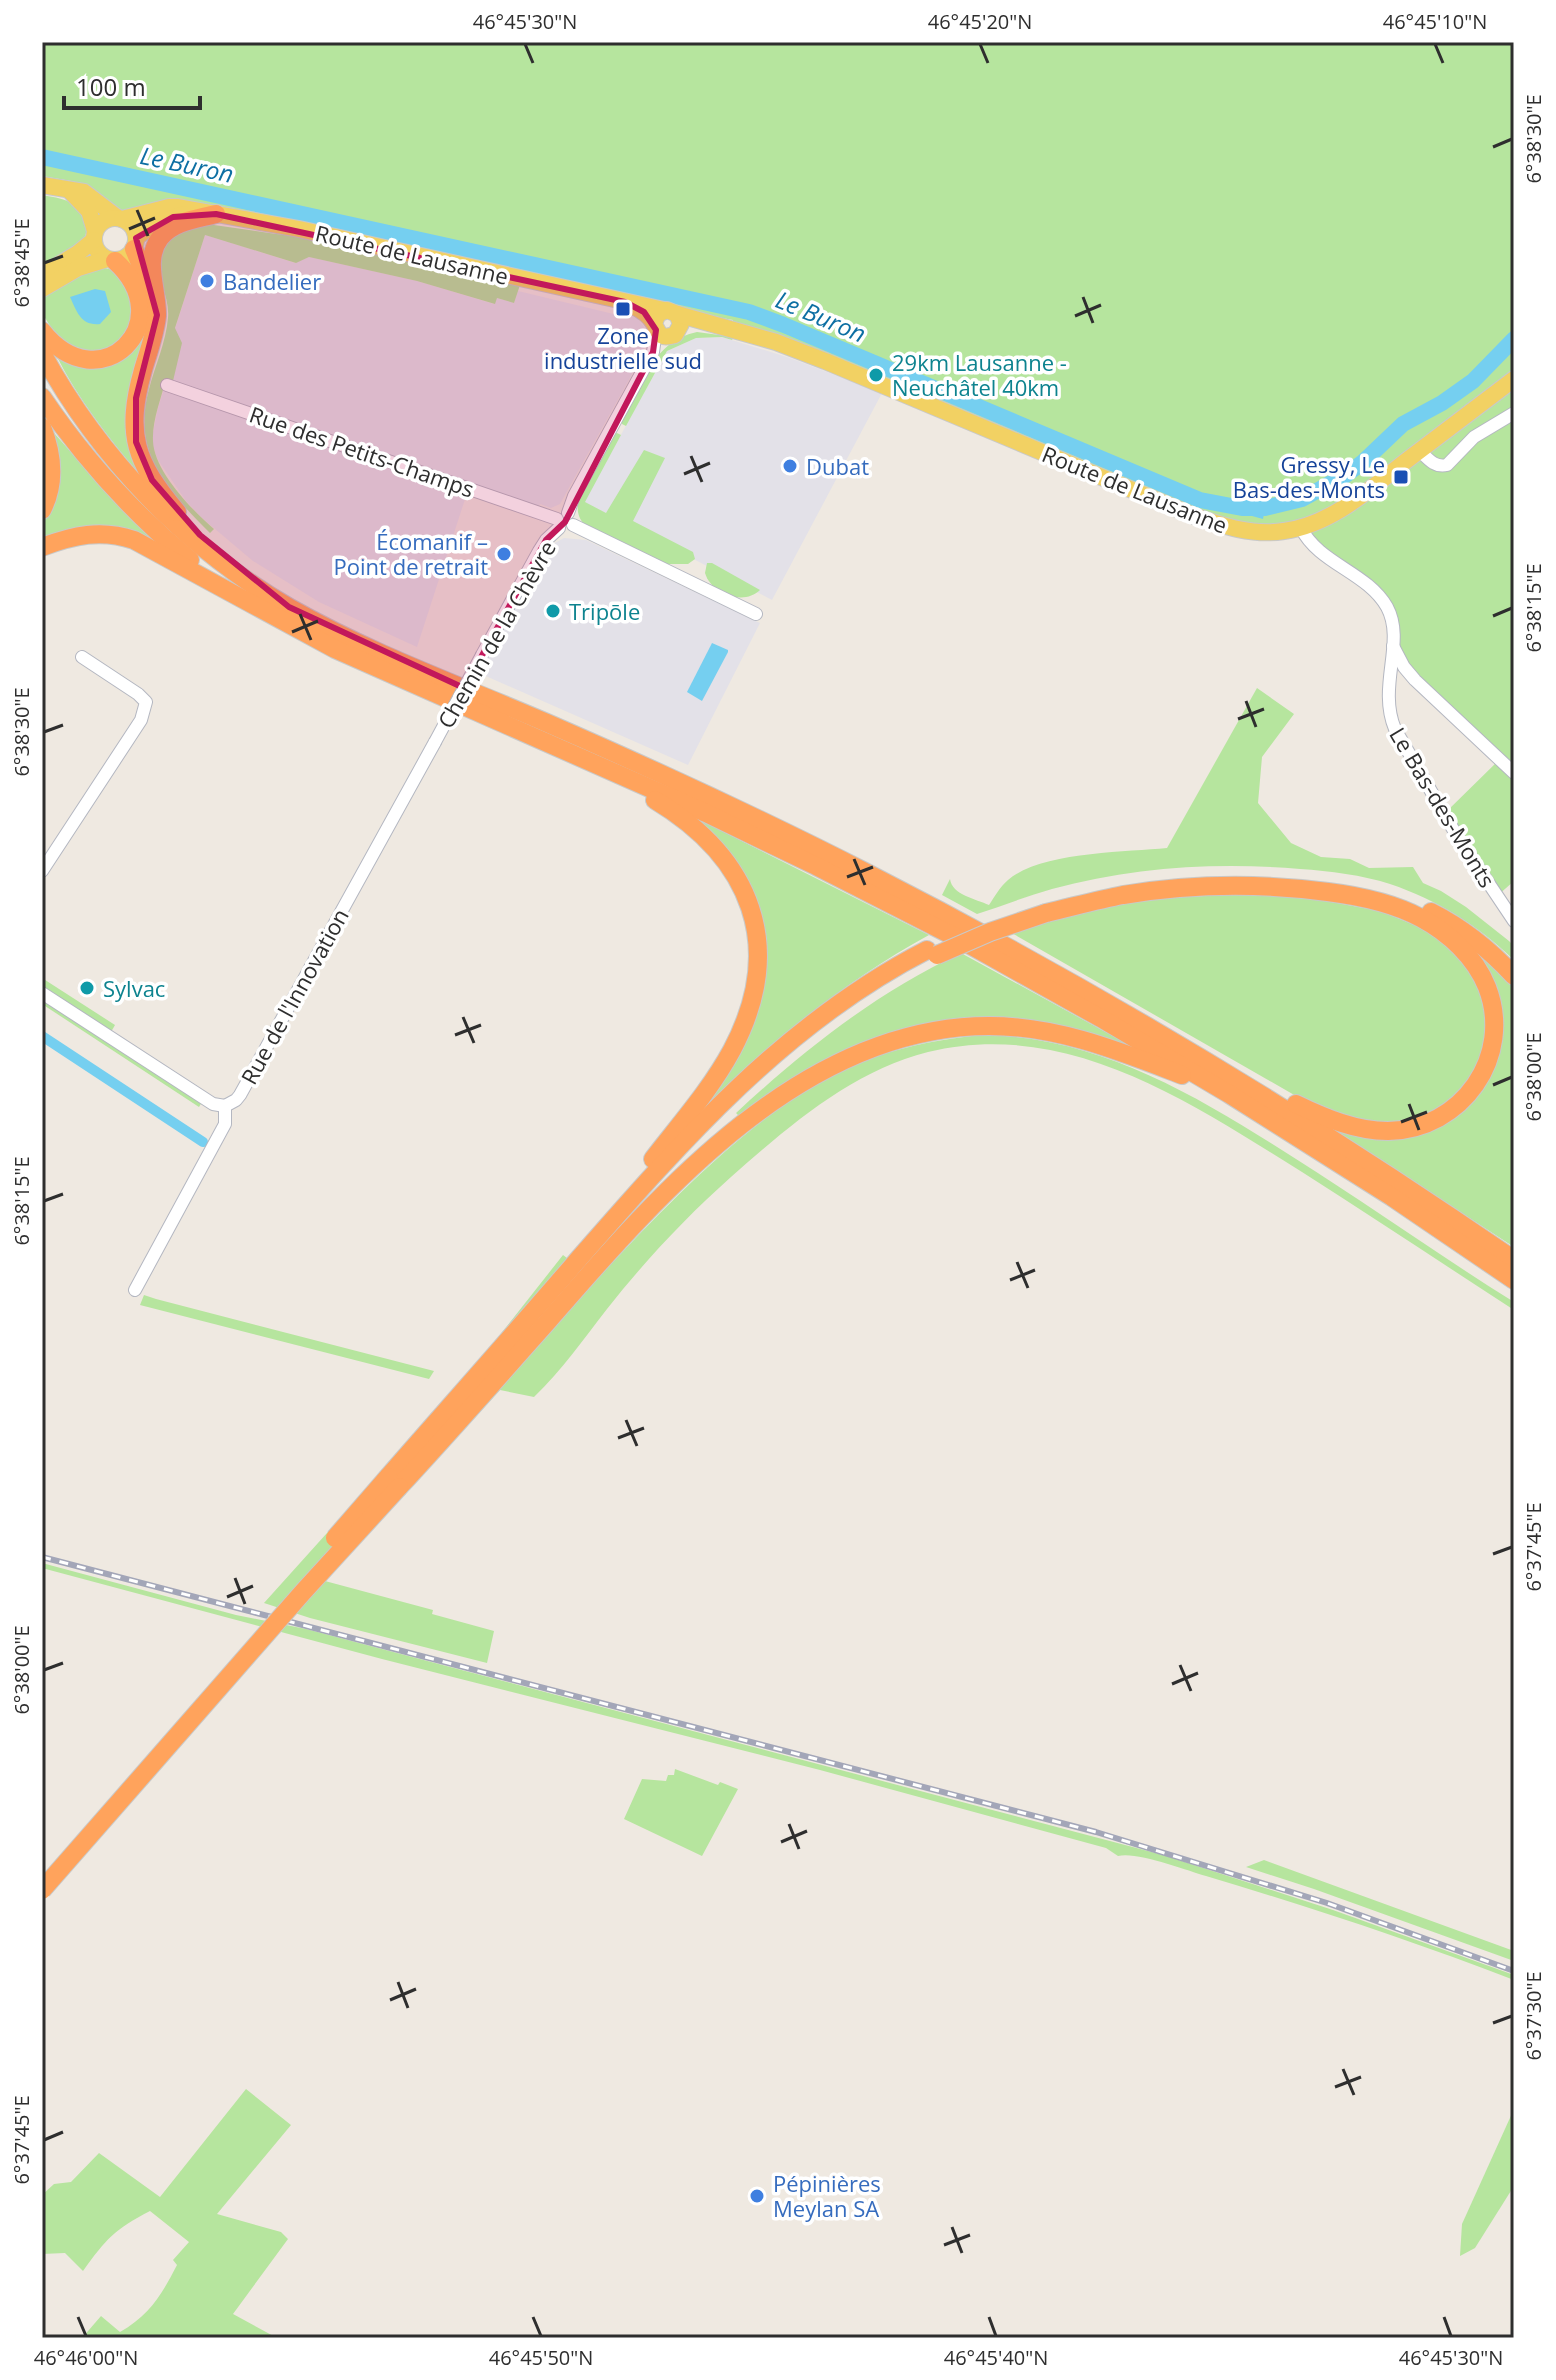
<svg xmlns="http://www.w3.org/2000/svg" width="1556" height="2380" font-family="'Open Sans',sans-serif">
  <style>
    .industrial { fill: #e3e1e8 }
    .green { fill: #b6e59e }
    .water { fill: #75cff0 }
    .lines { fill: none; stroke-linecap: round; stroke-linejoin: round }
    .canal { stroke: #75cff0; stroke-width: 10 }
    .river { stroke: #75cff0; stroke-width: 16 }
    .minor-casing { stroke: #b4b7c1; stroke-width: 14 }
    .major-casing { stroke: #c9c9c9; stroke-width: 18 }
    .highway-casing { stroke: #c9c9c9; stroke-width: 20 }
    .minor { stroke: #fff; stroke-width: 12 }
    .major { stroke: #f2d163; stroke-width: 16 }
    .highway { stroke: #ffa35c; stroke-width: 18 }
    .rail-casing { stroke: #a3a6b8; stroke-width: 6 }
    .rail { stroke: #fff; stroke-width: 3; stroke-dasharray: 9; stroke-linecap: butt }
    .minor-bridge-casing { stroke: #b4b7c1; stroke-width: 14; stroke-linecap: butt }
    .highway-bridge-casing { stroke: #c9c9c9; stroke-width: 20; stroke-linecap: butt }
    .minor-bridge { stroke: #fff; stroke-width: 12 }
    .highway-bridge { stroke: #ffa35c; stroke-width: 18 }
    .marked { fill: #c2185b; fill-opacity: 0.2; stroke: #c2185b; stroke-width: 6; stroke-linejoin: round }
    .ticks { fill: none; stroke: #2e2e2e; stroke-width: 3 }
    .shop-dot { fill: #3f7fe0; stroke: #fff; stroke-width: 3 }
    .transit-dot { fill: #1a4fb4; stroke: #fff; stroke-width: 3 }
    .culture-dot { fill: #0f9aa8; stroke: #fff; stroke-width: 3 }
    .labels { text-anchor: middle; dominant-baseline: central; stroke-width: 7; stroke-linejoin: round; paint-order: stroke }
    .street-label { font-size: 22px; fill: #2e2e2e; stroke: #fff }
    .shop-label { font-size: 22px; fill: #366cbe; stroke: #fff; text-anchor: start }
    .transit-label { font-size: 22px; fill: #164399; stroke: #fff }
    .culture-label { font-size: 22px; fill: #0d838f; stroke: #fff; text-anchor: start }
    .water-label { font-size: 24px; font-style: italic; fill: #0d6fa3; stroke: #fff }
    .neatline { fill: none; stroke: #2e2e2e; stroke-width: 3 }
    .ticks-label { font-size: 20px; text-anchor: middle; fill: #2e2e2e }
  </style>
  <rect width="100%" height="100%" fill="#efe9e1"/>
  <g class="industrial">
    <polygon points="205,235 295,263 309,257 417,281 494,304 497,298 514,303 518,291 630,318 631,316 638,319 645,328 647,340 641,358 560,504 551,508 540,504 535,516 467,493 417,647 319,602 253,561 202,518 186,501 158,460 153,447 152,437 158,408 167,379 172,380 175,329"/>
    <polygon points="722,337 790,358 882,393 772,600 584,502 667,351 696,338"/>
    <polygon points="564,538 586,540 760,623 688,765 479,673 530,580 540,569 542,570 551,553 553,544"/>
  </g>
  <g class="green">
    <polygon points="42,42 1514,42 1514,881 1497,896 1444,814 1499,760 1402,663 1388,610 1304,534 1251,532 733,323 733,320 690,312 672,303 659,303 227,208 200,203 122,211 71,184 71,181 42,176"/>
    <path d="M42 195C71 200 76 201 88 228L83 242 42 270Z"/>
    <path d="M207 224 276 234 312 236 608 304V306L520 285 514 303 497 298 495 304 417 281 309 257 296 263 205 235 175 328 182 343 173 381 166 379C161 399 152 421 153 441 154 471 192 510 214 529L210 533C168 491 131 453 149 389 155 366 166 342 168 318 170 296 155 274 157 258 158 250 165 242 168 235Z"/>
    <polygon points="100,267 118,271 132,304 131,324 115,346 94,353 71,348 52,329 42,313 42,295 68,280"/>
    <path d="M143 289C164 324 130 363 130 399 130 424 137 450 140 475 108 437 78 399 56 355H124Z"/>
    <path d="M697 332 734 337 732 340 722 337 696 338 667 351 626 426 622 424 621 421C640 386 654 340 697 332Z"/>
    <polygon points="48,426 109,496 155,542 145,540 42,544"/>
    <path d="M617 433 621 435 585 502 606 513 644 450 665 458 633 521 693 552 695 559 688 564H666L585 525C578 518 577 511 578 501L613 434Z"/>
    <path d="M707 563H712L760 590C744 606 711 594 705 573Z"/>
    <path d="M1257 688 1294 714 1262 757 1258 803 1291 843 1321 857 1350 859 1369 868 1413 867 1423 883 1441 891 1466 907 1509 941 1514 946V960C1479 926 1437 900 1390 884 1362 875 1330 871 1300 869 1217 862 1133 867 1052 889 1027 896 1002 906 977 914L942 895 950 879C952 895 976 899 989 905 995 896 1000 887 1008 880 1040 852 1125 852 1167 848Z"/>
    <path d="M692 816 929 935C838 985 760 1051 687 1124L732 1056 759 927Z"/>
    <path d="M1251 894 1299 896 1380 911 1417 926 1434 935 1451 949 1472 975 1477 984 1487 1021 1484 1049 1463 1091 1423 1118 1382 1124 1358 1120 1296 1096 1010 932C1048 921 1086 910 1126 903 1167 896 1210 896 1251 894Z"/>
    <polygon points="1467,941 1514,985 1514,1247 1327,1125 1427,1127 1494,1054"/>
    <path d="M961 953 1144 1053 1107 1040 906 1029 862 1044 742 1119 736 1113C805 1049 876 993 961 953Z"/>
    <polygon points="42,978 115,1025 111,1032 42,987"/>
    <polygon points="42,999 202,1102 199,1107 42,1004"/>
    <path d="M979 1035C1098 1035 1199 1097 1296 1159 1369 1205 1440 1256 1514 1302V1310C1443 1264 1373 1217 1302 1172 1190 1102 1067 1018 928 1052 852 1071 789 1126 731 1177 686 1217 644 1262 607 1309 583 1340 562 1370 534 1397L500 1390 325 1581 433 1610 432 1614 494 1631 487 1663 310 1618 264 1603 462 1383 563 1255 596 1280C664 1208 748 1118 837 1073 882 1050 929 1041 979 1035Z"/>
    <polygon points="144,1295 156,1299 434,1371 429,1379 140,1305"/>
    <path d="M42 1563 236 1615 306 1629 1163 1855 1333 1910 1514 1975V1980C1413 1941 1310 1907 1206 1876 1186 1870 1136 1851 1118 1856L1106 1848 820 1770 382 1659 42 1568Z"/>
    <polygon points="675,1769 718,1785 720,1782 738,1789 702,1856 624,1819 642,1779 666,1781 668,1775 674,1775"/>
    <polygon points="1264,1860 1514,1951 1514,1961 1314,1889 1246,1867"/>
    <path d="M246 2089 291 2125 217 2214 281 2232 288 2239 233 2314 277 2338H82L101 2316 120 2332C150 2315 162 2294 177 2265L173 2260 189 2242 150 2211C115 2229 106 2239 83 2271L65 2253 42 2254V2195L54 2184 71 2182 99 2153 160 2197Z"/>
    <polygon points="1514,2109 1514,2186 1475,2248 1460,2256 1462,2224"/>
  </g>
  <g class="water">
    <path d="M95 289 105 291 111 312 100 324C81 326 77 312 70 297Z"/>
    <polygon points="1262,498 1265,508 1263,519 1241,513 1243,502"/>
    <polygon points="712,643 728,650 728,652 702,701 687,692"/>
  </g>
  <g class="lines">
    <polyline class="canal" points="42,1036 203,1142"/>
    <polyline class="river" points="42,157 749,312 784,325 1200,500 1242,508 1265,508 1302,499 1346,475 1363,462 1403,424 1442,403 1473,381 1514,339"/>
    <defs>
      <g id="minor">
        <polyline points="167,385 557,519"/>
        <path d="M1420 451C1428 459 1435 468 1447 465L1474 437 1514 413"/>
        <polyline points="568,513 574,496 653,352 656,330"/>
        <polyline points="573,525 756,614"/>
        <path d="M1301 528C1319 564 1367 572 1387 607 1406 642 1377 686 1395 729L1457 836 1514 921"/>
        <polyline points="1393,646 1404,667 1415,680 1514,773"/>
        <polyline points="482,655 539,551 546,540 559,528"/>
        <polyline points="42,871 141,720 146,702 138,694 82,657"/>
        <polyline points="42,993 213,1104 225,1106"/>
        <polyline points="225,1106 236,1100 240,1095 435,742"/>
        <polyline points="135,1290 225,1124 225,1106"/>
      </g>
      <g id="major">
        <polyline points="42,185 84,192 118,218"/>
        <polyline points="69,190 89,211 95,231"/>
        <circle cx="115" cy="239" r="21"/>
        <polyline points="122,219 169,207 178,207 299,229 664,310"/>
        <polyline points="136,238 152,225 184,214"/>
        <polyline points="42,275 78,253 94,240"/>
        <polyline points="42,289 78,268 107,259"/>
        <path d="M633 306C641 310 650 316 654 324 660 335 660 339 675 335L681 324 677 314 667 310 658 314 654 323"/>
        <path d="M677 314 776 342 825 361 1194 516C1223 526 1253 536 1284 531 1331 525 1370 489 1406 461 1442 434 1478 406 1514 379"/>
      </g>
      <g id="highway">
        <polyline points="134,249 150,287"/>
        <path d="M42 331C100 404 182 322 115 261"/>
        <path d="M42 353C100 459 186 548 290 608 371 654 461 686 547 723 655 770 761 819 865 872 1090 987 1306 1116 1514 1260"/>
        <path d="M42 397C84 459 133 513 190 560"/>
        <path d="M42 427C53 455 56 483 42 510"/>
        <path d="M177 512C135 462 125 434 143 370 148 353 155 335 157 316 158 291 143 260 160 238 173 221 197 219 216 214"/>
        <path d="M42 547C74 535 101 529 134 540L335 649 706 813 816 866 961 940 1104 1020 1229 1094 1392 1197 1514 1280"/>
        <path d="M1431 912C1463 928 1490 950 1514 976"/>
        <path d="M1046 913C1072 907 1097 900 1123 895 1190 884 1260 883 1328 892 1360 896 1393 903 1421 918 1449 933 1475 957 1487 987 1514 1056 1462 1130 1388 1131 1356 1131 1325 1118 1296 1104"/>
        <path d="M653 1159C680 1124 711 1089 732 1050 787 946 751 858 655 800"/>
        <path d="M388 1477C451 1405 514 1334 576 1262 680 1143 784 1023 927 950"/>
        <path d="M399 1487C450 1432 499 1376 549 1320 661 1191 804 1026 989 1026 1058 1026 1119 1051 1182 1075"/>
      </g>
    </defs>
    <use href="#minor" class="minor-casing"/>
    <use href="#major" class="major-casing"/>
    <use href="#highway" class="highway-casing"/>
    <use href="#minor" class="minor"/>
    <use href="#major" class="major"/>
    <use href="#highway" class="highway"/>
    <defs>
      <polyline id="rail" points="42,1557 1096,1832 1327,1903 1514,1971"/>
    </defs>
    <use href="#rail" class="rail-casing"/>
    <use href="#rail" class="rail"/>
    <defs>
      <polyline id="minor-bridge" points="435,742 482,655"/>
      <g id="highway-bridge">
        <polyline points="937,955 990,932 1046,913"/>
        <polyline points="335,1538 388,1477"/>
        <polyline points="42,1890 303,1592 399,1487"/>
      </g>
    </defs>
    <use href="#minor-bridge" class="minor-bridge-casing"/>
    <use href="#highway-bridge" class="highway-bridge-casing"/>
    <use href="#minor-bridge" class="minor-bridge"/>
    <use href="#highway-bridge" class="highway-bridge"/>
  </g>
  <path class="marked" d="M216 214 625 302 644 312 656 330 653 352 565 522 546 540 464 688 289 607 200 535 152 480 136 442V398L157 315 136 238 173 217Z"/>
  <path class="ticks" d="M525 44 533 63M980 44 988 63M1435 44 1443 63M1493 147 1512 139M137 210 148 236M129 229 155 218M44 263 63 256M1083 297 1093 323M1075 316 1101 305M691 456 702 482M684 474 710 463M300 614 311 640M1493 616 1512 608M292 632 318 621M1246 701 1256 727M1238 719 1264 709M44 732 63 725M854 859 865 885M847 877 873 867M463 1017 474 1043M455 1035 481 1025M1493 1085 1512 1077M1409 1104 1419 1130M1401 1122 1427 1112M44 1201 63 1194M1017 1262 1028 1288M1010 1280 1035 1270M626 1420 637 1446M618 1438 644 1428M1493 1554 1512 1547M235 1578 245 1604M227 1597 253 1586M1180 1665 1191 1691M44 1670 63 1663M1172 1684 1198 1673M789 1824 799 1849M781 1842 807 1831M398 1982 408 2008M390 2000 416 1989M1493 2023 1512 2016M1343 2069 1354 2095M1335 2087 1361 2077M44 2140 63 2132M952 2227 962 2253M944 2245 970 2235M78 2317 86 2336M533 2317 541 2336M989 2317 996 2336M1444 2317 1451 2336"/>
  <g class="shop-dot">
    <circle cx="207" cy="281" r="8"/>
    <circle cx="790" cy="466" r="8"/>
    <circle cx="504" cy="554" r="8"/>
    <circle cx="757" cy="2196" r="8"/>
  </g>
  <g class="transit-dot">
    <rect x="615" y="301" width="16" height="16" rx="4"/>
    <rect x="1393" y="469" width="16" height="16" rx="4"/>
  </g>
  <g class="culture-dot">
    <circle cx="876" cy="375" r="8"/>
    <circle cx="553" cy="611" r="8"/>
    <circle cx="87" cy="988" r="8"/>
  </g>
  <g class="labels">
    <g class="street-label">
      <text transform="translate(412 254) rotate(13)">Route de Lausanne</text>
      <text transform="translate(362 451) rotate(19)">Rue des Petits-Champs</text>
      <text transform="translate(1135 489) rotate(22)">Route de Lausanne</text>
      <text transform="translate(496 634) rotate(-60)">Chemin de la Chèvre</text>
      <text transform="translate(1443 807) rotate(59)">Le Bas-des-Monts</text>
      <text transform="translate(294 996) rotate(-61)">Rue de l'Innovation</text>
    </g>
    <g class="shop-label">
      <text x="223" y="281">Bandelier</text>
      <text x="806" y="466">Dubat</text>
      <text x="488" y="541" text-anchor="end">Écomanif –<tspan x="488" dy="25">Point de retrait</tspan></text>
      <text x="773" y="2183">Pépinières<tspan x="773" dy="25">Meylan SA</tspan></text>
    </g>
    <g class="transit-label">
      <text x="623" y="335">Zone<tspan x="623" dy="25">industrielle sud</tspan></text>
      <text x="1385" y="464" text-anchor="end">Gressy, Le<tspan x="1385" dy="25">Bas-des-Monts</tspan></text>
    </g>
    <g class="culture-label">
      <text x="892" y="362">29km Lausanne -<tspan x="892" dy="25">Neuchâtel 40km</tspan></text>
      <text x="569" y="611">Tripōle</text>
      <text x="103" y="988">Sylvac</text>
    </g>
    <g class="water-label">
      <text transform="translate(187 164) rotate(12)">Le Buron</text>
      <text transform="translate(821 316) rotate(23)">Le Buron</text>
    </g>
  </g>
  <rect width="1556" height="2380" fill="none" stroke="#ffffff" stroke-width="88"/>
  <path d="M64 96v12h136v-12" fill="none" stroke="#2e2e2e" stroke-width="4"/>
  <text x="76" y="96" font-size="24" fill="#2e2e2e" stroke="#ffffff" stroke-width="6" paint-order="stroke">100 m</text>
  <rect x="44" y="44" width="1468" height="2292" class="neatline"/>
  <g class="ticks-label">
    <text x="525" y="29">46°45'30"N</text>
    <text x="980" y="29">46°45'20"N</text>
    <text x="1435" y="29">46°45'10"N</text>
    <text transform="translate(1534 139) rotate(-90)" y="7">6°38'30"E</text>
    <text transform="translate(22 263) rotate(-90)" y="7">6°38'45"E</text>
    <text transform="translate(1534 608) rotate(-90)" y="7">6°38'15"E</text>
    <text transform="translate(22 732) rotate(-90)" y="7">6°38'30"E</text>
    <text transform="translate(1534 1077) rotate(-90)" y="7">6°38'00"E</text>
    <text transform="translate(22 1201) rotate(-90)" y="7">6°38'15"E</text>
    <text transform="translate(1534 1547) rotate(-90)" y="7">6°37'45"E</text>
    <text transform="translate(22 1670) rotate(-90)" y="7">6°38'00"E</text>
    <text transform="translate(1534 2016) rotate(-90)" y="7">6°37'30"E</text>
    <text transform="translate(22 2140) rotate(-90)" y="7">6°37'45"E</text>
    <text x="86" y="2365">46°46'00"N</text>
    <text x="541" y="2365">46°45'50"N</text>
    <text x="996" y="2365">46°45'40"N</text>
    <text x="1451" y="2365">46°45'30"N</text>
  </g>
</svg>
